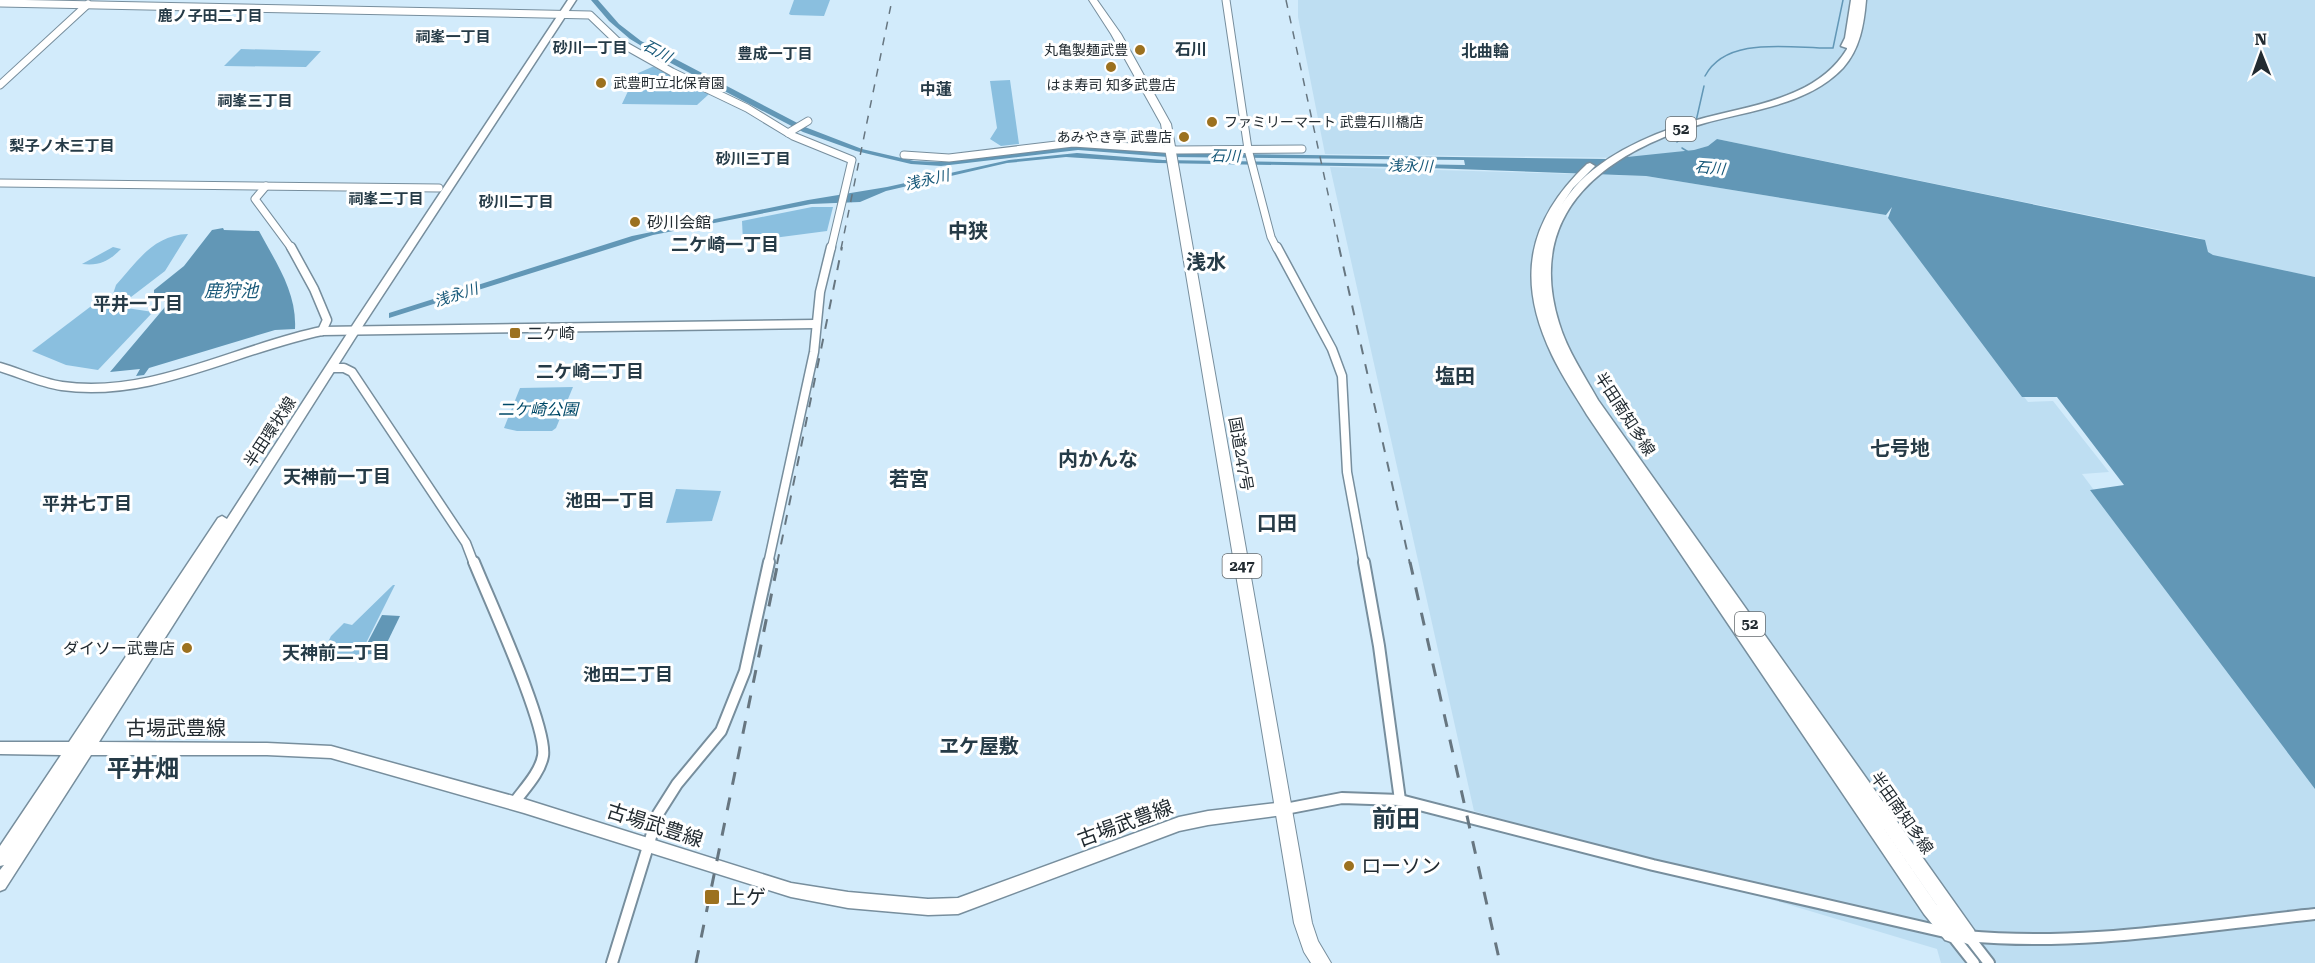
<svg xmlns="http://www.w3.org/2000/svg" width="2315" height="963" font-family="'Roboto Serif','Noto Sans JP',serif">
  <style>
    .built { fill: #bedef2 }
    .green { fill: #8abfdf }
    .water { fill: #6297b6 }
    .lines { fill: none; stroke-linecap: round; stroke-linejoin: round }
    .stream { stroke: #6297b6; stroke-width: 1.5 }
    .minor-far2-casing { stroke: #778e9d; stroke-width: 9 }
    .minor-far1-casing { stroke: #778e9d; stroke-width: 11 }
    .minor-casing { stroke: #778e9d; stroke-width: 14 }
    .major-casing { stroke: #778e9d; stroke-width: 3 }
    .highway-casing { stroke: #778e9d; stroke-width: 2 }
    .minor-far2 { stroke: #fff; stroke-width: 7 }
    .minor-far1 { stroke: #fff; stroke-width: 8 }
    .minor { stroke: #fff; stroke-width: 10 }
    .major { fill: #fff; fill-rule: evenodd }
    .highway { fill: #fff; fill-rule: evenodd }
    .rail-far2 { stroke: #677680; stroke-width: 1.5; stroke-dasharray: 8 8; stroke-linecap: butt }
    .rail-far1 { stroke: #677680; stroke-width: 2; stroke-dasharray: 10 10; stroke-linecap: butt }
    .rail { stroke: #677680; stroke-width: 3; stroke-dasharray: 13 13; stroke-linecap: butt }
    .poi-dot { fill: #9c711f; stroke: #fff; stroke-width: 2 }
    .labels { text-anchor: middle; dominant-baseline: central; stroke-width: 6; stroke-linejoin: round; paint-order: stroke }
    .far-poi-label { font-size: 14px; fill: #222b31; stroke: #fff; text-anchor: end }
    .far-neighbourhood-label { font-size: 15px; font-weight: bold; fill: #263b47; stroke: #fff }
    .far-water-label { font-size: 15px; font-style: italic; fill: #185979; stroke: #fff }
    .shield { fill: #fff; stroke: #646b6f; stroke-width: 1.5 }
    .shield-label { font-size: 15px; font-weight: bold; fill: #222b31 }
    .far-quarter-label { font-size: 16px; font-weight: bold; fill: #263b47; stroke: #fff }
    .poi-label { font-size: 16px; fill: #222b31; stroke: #fff; text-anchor: start }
    .park-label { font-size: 16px; font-style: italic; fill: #004968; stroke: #fff }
    .street-label { font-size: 16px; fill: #222b31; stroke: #fff }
    .neighbourhood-label { font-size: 18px; font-weight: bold; fill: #263b47; stroke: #fff }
    .water-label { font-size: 18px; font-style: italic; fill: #185979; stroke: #fff }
    .quarter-label { font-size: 20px; font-weight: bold; fill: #263b47; stroke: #fff }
    .near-street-label { font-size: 20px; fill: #222b31; stroke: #fff }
    .near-poi-label { font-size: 20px; fill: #222b31; stroke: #fff; text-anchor: start }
    .near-quarter-label { font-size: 24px; font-weight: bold; fill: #263b47; stroke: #fff }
  </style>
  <rect width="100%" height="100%" fill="#d2ebfb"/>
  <g class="built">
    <polygon points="1298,0 2315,0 2315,277 2204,254 2200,238 1717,139 1708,146 1694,150 1631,158 1325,154 1298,17"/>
    <polygon points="1330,167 1646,176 1886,215 2028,402 2053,401 2109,472 2082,474 2315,785 2315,963 1941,963 1937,949 1474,811"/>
  </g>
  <g class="green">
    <polygon points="794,0 830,0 824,16 791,15 789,14"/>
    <polygon points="241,49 319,51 321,51 306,67 224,66"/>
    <polygon points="652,67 654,67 709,94 697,105 622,104 636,74"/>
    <polygon points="1010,80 1019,144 1001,146 990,139 997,128 990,81"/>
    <polygon points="812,207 833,207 827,231 743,242 742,221"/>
    <path d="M188 234 165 271 131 297 120 299 113 294 116 285C137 262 153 235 188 234Z"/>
    <path d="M113 247 121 249C109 261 100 266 82 264Z"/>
    <polygon points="100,304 153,312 98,370 66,365 32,351 90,307"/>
    <polygon points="573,387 556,428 552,431 517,431 504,428 520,388"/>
    <polygon points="676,489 721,491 712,521 666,523"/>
    <polygon points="393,585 395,585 360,655 322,654 331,636 344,623 352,625"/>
  </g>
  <g class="water">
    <polygon points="591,0 598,0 619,24 641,41 805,127 862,149 914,161 941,162 1080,146 1158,153 1608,159 1694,150 1708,146 1717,139 2205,240 2208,252 2213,255 2315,277 2315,789 2090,490 2124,485 2057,397 2022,397 1888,218 1892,207 1886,215 1646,176 1401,167 1157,163 1066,157 1007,163 886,191 860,202 811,204 653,235 389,318 389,313 632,236 808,200 887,187 1009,160 1077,153 1163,160 1465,165 1464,160 1168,157 1078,150 941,166 911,164 856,151 803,132 663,59 630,39 609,21"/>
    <path d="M223 228 224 230 259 231C276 263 297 292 295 329L275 330 149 368 144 375 136 376 140 369 110 372 165 307 171 305 154 296V290L184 266 212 230Z"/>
    <polygon points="382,615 400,616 382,653 361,655"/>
  </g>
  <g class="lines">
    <g class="stream">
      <path d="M1705 76C1727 34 1794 49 1833 48L1843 0"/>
      <polyline points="1677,142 1694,130 1704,86"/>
      <polyline points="1682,148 1690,153"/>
    </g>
    <defs>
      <g id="minor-far2">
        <polyline points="1226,0 1248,149 1271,237 1277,249"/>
        <polyline points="0,3 590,15 617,41 672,72 747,108 793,136 852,160 831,249"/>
        <polyline points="0,85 88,4"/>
        <polyline points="788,133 808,121"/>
        <polyline points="904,155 949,158 1073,143 1177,150 1302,149"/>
        <polyline points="0,183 439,188"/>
        <polyline points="266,186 255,199 292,249"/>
      </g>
      <g id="minor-far1">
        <polyline points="291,247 314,289 327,320 322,331"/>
        <polyline points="1277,247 1332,349 1342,376 1347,472 1364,564"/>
        <path d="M0 367C20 373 41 383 62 386 151 399 237 348 322 331L815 324"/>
        <polyline points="331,368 344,368 352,372 466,543 474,564"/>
        <polyline points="768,564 814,352 820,292 831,247"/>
      </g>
      <g id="minor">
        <path d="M474 562C488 597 548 727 543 756 540 773 524 789 514 803"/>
        <polyline points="1364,562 1379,646 1400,800"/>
        <polyline points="1285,809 1342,798 1400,800 1653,865 1949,933"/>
        <polyline points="1951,934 1974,963"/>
        <path d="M1965 936C2083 947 2198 926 2315 914"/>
        <polyline points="1968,936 1989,963"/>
        <polyline points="612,963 658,814 677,784 721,731 745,671 769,562"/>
      </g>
      <g id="major">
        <polygon points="568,0 576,0 364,324 99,742 267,743 331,746 524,799 791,883 848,892 928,899 958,898 1179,817 1208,811 1285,802 1290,804 1292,809 1290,814 1208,825 1179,831 958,914 928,915 848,908 791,897 524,813 331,758 267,755 91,755 5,889 0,891 0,870 4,865 0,866 0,846 61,755 0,754 0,742 69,742 218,518 222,516 227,519 356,320"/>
        <path d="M1851 0H1866C1864 24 1860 49 1843 68 1808 105 1751 110 1705 123 1608 151 1524 210 1559 323 1567 350 1584 375 1598 400L1974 930 1976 936 1974 942 1968 944 1962 942 1958 936 1957 940 1951 942 1945 940 1924 914 1587 415C1575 395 1562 376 1552 355 1516 280 1527 221 1587 164L1590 163 1595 166 1573 188 1558 210C1563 203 1568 195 1574 188 1605 153 1654 133 1697 120 1749 105 1816 100 1847 49V48L1841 46 1845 38ZM1864 800 1938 907 1936 904Z"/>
      </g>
      <polygon id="highway" points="1089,0 1097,0 1121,34 1171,124 1312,923 1318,941 1331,963 1311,963 1304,952 1294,923 1161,124 1111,34"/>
    </defs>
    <use href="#minor-far2" class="minor-far2-casing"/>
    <use href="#minor-far1" class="minor-far1-casing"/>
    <use href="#minor" class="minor-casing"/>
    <use href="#major" class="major-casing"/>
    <use href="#highway" class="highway-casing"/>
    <use href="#minor-far2" class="minor-far2"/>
    <use href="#minor-far1" class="minor-far1"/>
    <use href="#minor" class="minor"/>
    <use href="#major" class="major"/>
    <use href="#highway" class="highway"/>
    <g class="rail-far2">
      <polyline points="1286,0 1340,249"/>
      <polyline points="841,249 892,0"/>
    </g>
    <g class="rail-far1">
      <polyline points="1339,247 1410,564"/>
      <polyline points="777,564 842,247"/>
    </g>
    <g class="rail">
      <polyline points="1410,562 1500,963"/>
      <polyline points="696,963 778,562"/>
    </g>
  </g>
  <g class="poi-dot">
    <circle cx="1140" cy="50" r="6"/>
    <circle cx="1111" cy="67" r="6"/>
    <circle cx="601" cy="83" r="6"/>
    <circle cx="1212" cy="122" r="6"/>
    <circle cx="1184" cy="137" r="6"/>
    <circle cx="635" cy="222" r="6"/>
    <rect x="509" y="327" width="12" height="12" rx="3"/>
    <circle cx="187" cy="648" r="6"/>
    <circle cx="1349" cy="866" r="6"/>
    <rect x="704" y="889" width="16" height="16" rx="3"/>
  </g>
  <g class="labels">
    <g class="far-poi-label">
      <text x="1128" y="50">丸亀製麺武豊</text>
      <text x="613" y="83" text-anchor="start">武豊町立北保育園</text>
      <text x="1111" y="85" text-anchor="middle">はま寿司 知多武豊店</text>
      <text x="1224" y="122" text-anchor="start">ファミリーマート 武豊石川橋店</text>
      <text x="1172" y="137">あみやき亭 武豊店</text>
    </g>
    <g class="far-neighbourhood-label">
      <text x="210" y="16">鹿ノ子田二丁目</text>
      <text x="453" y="37">祠峯一丁目</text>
      <text x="590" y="48">砂川一丁目</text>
      <text x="775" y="54">豊成一丁目</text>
      <text x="255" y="101">祠峯三丁目</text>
      <text x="62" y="146">梨子ノ木三丁目</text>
      <text x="753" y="159">砂川三丁目</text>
      <text x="386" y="199">祠峯二丁目</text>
      <text x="516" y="202">砂川二丁目</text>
    </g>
    <g class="far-water-label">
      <text transform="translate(657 51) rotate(28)">石川</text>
      <text transform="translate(1225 156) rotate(1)">石川</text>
      <text transform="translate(1410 166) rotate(1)">浅永川</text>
      <text transform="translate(1710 168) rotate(5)">石川</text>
      <text transform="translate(927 180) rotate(-13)">浅永川</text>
      <text transform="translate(456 295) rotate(-18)">浅永川</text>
    </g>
    <g class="shield">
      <rect x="1666" y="117" width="30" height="24" rx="4.5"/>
      <rect x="1222.5" y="554" width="39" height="24" rx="4.5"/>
      <rect x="1735" y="612" width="30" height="24" rx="4.5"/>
    </g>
    <g class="shield-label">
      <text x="1681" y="129">52</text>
      <text x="1242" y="566">247</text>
      <text x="1750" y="624">52</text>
    </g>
    <g class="far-quarter-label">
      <text x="1191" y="49">石川</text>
      <text x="1485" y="51">北曲輪</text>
      <text x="936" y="89">中蓮</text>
    </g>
    <g class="poi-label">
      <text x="647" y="222">砂川会館</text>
      <text x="527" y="333">二ケ崎</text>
      <text x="175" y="648" text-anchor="end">ダイソー武豊店</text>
    </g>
    <g class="park-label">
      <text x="538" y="409">二ケ崎公園</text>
    </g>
    <g class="street-label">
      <text transform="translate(1625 414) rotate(57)">半田南知多線</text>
      <text transform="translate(270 432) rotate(-57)">半田環状線</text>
      <text transform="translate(1241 454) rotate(80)">国道247号</text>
      <text transform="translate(1902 813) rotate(55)">半田南知多線</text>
    </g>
    <g class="neighbourhood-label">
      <text x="725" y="244">二ケ崎一丁目</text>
      <text x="138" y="303">平井一丁目</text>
      <text x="590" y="371">二ケ崎二丁目</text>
      <text x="337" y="476">天神前一丁目</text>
      <text x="610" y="500">池田一丁目</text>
      <text x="87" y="503">平井七丁目</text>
      <text x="336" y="652">天神前二丁目</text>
      <text x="628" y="674">池田二丁目</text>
    </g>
    <g class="water-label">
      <text x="231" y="290">鹿狩池</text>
    </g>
    <g class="quarter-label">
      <text x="968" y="231">中狭</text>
      <text x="1206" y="262">浅水</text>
      <text x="1455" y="376">塩田</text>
      <text x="1900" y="448">七号地</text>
      <text x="1098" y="459">内かんな</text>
      <text x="909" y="479">若宮</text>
      <text x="1277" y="523">口田</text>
      <text x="979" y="746">ヱケ屋敷</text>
    </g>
    <g class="near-street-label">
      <text x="176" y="728">古場武豊線</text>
      <text transform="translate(1125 823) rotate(-20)">古場武豊線</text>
      <text transform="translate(655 825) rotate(18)">古場武豊線</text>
    </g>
    <g class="near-poi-label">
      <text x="1361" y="866">ローソン</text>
      <text x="726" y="897">上ゲ</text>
    </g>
    <g class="near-quarter-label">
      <text x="143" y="769">平井畑</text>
      <text x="1396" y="819">前田</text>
    </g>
  </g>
  <g transform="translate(2261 54) rotate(359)" stroke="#ffffff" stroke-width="4.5" paint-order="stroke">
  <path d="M0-4.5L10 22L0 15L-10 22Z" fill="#222b31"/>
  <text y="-9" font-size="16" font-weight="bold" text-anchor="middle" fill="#222b31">N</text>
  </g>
</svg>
